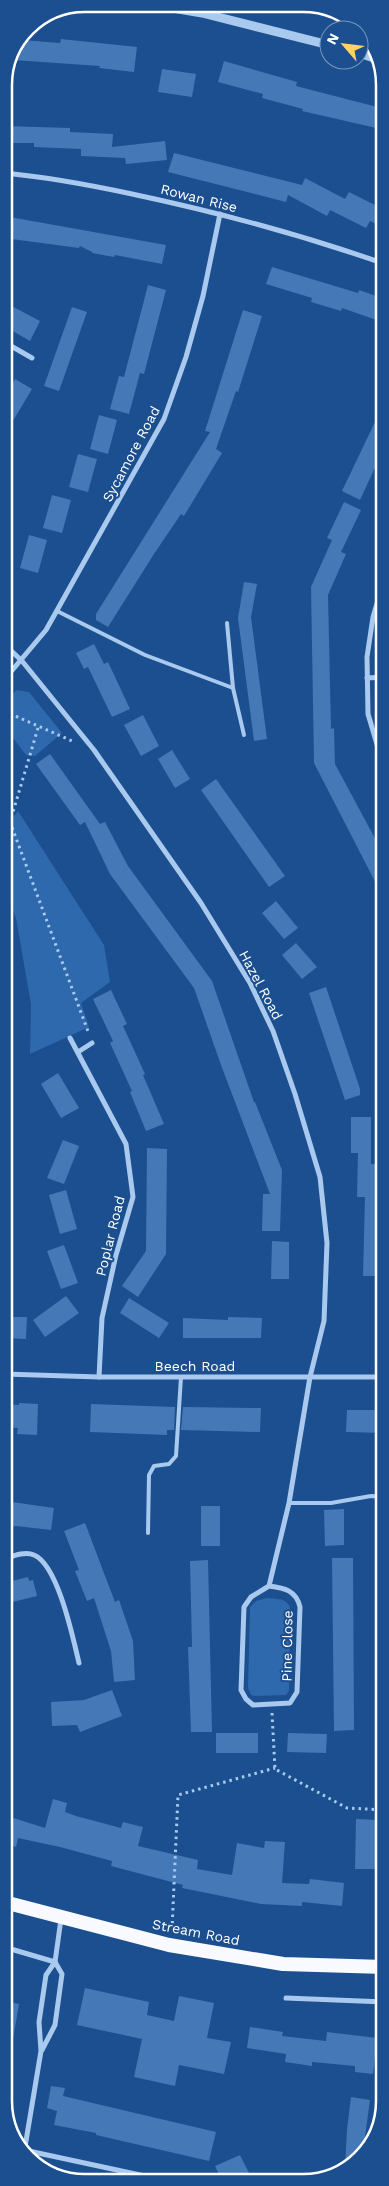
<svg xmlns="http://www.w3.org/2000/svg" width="389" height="2186" font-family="'Work Sans',sans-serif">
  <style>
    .green { fill: #2e69ad }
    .building { fill: #4478b7 }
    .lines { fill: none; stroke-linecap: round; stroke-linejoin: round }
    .path { stroke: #a9c9ee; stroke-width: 3; stroke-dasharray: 2.5 4; stroke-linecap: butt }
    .service { stroke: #a9c9ee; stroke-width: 4 }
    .minor { stroke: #a9c9ee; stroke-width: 5 }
    .tertiary { stroke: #a9c9ee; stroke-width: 9 }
    .trunk { stroke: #f8faff; stroke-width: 14 }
    .labels { text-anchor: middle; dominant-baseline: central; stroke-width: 4; stroke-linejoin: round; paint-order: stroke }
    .street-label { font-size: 14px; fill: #fff; stroke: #1b4f8f }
    .rim { fill: none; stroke: #fff; stroke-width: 2.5 }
  </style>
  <rect width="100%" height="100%" fill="#1b4f8f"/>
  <g class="green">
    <polygon points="17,690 29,692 62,733 35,756 26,755 4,726 4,700"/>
    <polygon points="18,811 104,945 110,982 81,1003 89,1027 30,1054 31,1004 16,918 4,889 4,830"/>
    <path d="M267 1598C277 1599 286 1598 290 1607L289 1691 286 1695 255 1696 251 1695 248 1688 250 1607 256 1601Z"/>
  </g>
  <g class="building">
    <polygon points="61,39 137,47 134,72 99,68 100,66 13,60 22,40 60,43"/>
    <polygon points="224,61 297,82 296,86 385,109 385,130 302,111 303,109 262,98 263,94 218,82"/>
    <polygon points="162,69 196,74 192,97 158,92"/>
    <polygon points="4,126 70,128 70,132 113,134 112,147 165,141 167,160 126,164 125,158 81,156 81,149 34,147 34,143 4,143"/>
    <polygon points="174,153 302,185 305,178 345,199 349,192 385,210 385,228 370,221 366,228 330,210 327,216 288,195 286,202 168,172"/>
    <polygon points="4,216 166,245 162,264 115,255 114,257 92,253 92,252 80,246 79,248 4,238"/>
    <polygon points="272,267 358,293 359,290 385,299 385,323 342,308 341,311 311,302 312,298 266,284"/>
    <polygon points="148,285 166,290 144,374 140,373 129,414 110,409 119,376 124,377"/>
    <polygon points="4,302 40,321 30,341 4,326"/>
    <polygon points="72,307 87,312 59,391 44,386"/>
    <polygon points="243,310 262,316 238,392 236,391 216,449 222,453 184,516 181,514 154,554 108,627 96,620 96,614 210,432 205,431"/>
    <polygon points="15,379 32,389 4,436 4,398"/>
    <polygon points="385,401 385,452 381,460 379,459 360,500 342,491"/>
    <polygon points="99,415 117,420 108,454 90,449"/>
    <polygon points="78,454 97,459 88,492 69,487"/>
    <polygon points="52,495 71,500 62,533 43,528"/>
    <polygon points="344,502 361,510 341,552 346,554 328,595 331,729 334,728 335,764 385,857 385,901 314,763 311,587 332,540 327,538"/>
    <polygon points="29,535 47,540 38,573 20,568"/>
    <polygon points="244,582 257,584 251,617 267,739 254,741 238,618"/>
    <polygon points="94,644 104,664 108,662 130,709 112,717 88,667 84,669 76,653"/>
    <polygon points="143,715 159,746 141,756 124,725"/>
    <polygon points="172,750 190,779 175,788 158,759"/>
    <polygon points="50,754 100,824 105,822 128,866 212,981 254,1102 255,1102 282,1170 280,1231 262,1231 263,1194 270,1194 221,1065 194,988 110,874 85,822 80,825 36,764"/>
    <polygon points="216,779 285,876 269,887 201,790"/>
    <polygon points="276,901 298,928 284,939 262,913"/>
    <polygon points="296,943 317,967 302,979 282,955"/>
    <polygon points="326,987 360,1089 360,1095 345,1100 309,993"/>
    <polygon points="111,990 127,1024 123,1026 145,1074 143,1075 164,1124 146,1131 130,1092 132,1091 110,1043 113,1041 93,999"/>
    <polygon points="58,1073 79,1108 61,1118 41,1084"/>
    <polygon points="351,1117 371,1117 371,1164 379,1164 378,1206 385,1206 383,1276 363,1276 365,1197 357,1197 358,1153 351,1153"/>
    <polygon points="63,1140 79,1146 64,1184 47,1178"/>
    <polygon points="147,1148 167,1149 166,1254 138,1297 122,1286 146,1251"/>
    <polygon points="66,1190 77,1229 60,1234 49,1195"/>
    <polygon points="272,1241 289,1242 289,1279 271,1279"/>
    <polygon points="64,1245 78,1283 61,1289 47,1251"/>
    <polygon points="66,1296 79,1313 45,1337 33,1320"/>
    <polygon points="129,1298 169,1323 159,1338 120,1313"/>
    <polygon points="4,1317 27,1317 26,1339 4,1338"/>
    <polygon points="228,1317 262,1318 261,1338 183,1338 183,1318 228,1320"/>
    <polygon points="19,1403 38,1404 37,1435 17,1434 18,1428 4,1427 4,1404 19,1405"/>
    <polygon points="91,1404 175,1407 174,1430 167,1430 167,1435 90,1432"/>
    <polygon points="183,1407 261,1408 260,1432 181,1430"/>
    <polygon points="347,1410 385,1410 385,1433 346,1432"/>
    <polygon points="12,1502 54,1508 51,1530 16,1526 4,1528 4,1504"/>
    <rect x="201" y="1506" width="19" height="40"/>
    <polygon points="344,1509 344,1545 325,1546 324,1510"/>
    <polygon points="85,1523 115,1602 119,1600 133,1641 135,1680 114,1682 111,1651 94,1598 87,1601 75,1571 79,1570 64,1531"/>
    <polygon points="332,1558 353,1558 354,1730 334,1731"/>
    <polygon points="208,1560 212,1732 191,1732 188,1647 192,1647 190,1561"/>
    <polygon points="28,1577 29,1581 33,1580 37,1596 4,1604 4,1583"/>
    <polygon points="112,1690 122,1716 80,1732 77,1725 52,1726 51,1702 84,1700"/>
    <rect x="216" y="1733" width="42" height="20"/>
    <polygon points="288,1733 327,1734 326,1753 287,1752"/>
    <polygon points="53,1799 67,1803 65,1812 76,1816 121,1828 123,1822 143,1827 138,1846 198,1860 197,1869 232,1875 237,1843 264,1848 265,1841 285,1842 282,1883 309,1884 310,1879 344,1883 342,1906 302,1902 302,1906 261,1904 182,1888 183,1885 111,1866 112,1861 60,1847 18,1838 16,1847 4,1843 4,1815 45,1828"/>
    <polygon points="356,1819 379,1820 378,1836 385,1836 385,1869 355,1869"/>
    <polygon points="85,1988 149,2002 147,2015 174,2021 179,1996 214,2003 207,2038 231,2042 224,2074 179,2065 175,2086 134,2077 142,2039 77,2025"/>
    <polygon points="4,2001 19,2004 12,2045 4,2044"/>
    <polygon points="250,2027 283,2032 282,2036 326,2041 327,2032 377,2038 373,2074 355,2072 355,2066 312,2062 312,2066 285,2062 286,2054 247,2048"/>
    <polygon points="51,2086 65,2088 63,2096 216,2132 209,2161 96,2135 96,2133 54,2125 57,2111 47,2108"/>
    <polygon points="351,2097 370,2100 364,2144 368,2145 362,2158 345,2167 347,2129"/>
    <polygon points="240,2155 253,2181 222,2181 215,2166"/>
  </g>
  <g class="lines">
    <g class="path">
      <polyline points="4,711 72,741"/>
      <polyline points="38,728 10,822 89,1034"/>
      <polyline points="272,1713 275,1769 347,1808 385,1810"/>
      <polyline points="172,1930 178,1795 275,1768"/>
    </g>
    <g class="service">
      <polyline points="57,611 145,655 233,688"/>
      <polyline points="227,623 233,688 244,735"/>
      <polyline points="289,1503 331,1503 371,1496 385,1497"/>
      <polyline points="148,1533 149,1475 154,1466 169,1464 176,1456 181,1377"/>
    </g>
    <g class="minor">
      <path d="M4 173C47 177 90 185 132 194 217 212 302 235 385 264"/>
      <polyline points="4,342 32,358"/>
      <polyline points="385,577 373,617 367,657 368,714 385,771"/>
      <path d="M4 644 22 661 94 750 201 903 250 983 273 1031 295 1094 320 1177 327 1243 324 1321 310 1377 289 1503 269 1586 251 1597 244 1607 241 1690 246 1699 253 1705 290 1703 297 1692 300 1607C296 1590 284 1588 269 1586"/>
      <polyline points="367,678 385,677"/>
      <polyline points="4,680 46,630 164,419 186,357 203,296 220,214"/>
      <polyline points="70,1038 126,1144 133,1197 116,1255 102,1318 99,1377"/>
      <polyline points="78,1052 92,1043"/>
      <polyline points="4,1374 99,1377 385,1377"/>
      <path d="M4 1559C13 1556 25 1551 34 1555 58 1565 73 1638 79 1663"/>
      <polyline points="4,1947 55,1962"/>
      <polyline points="286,1998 385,2002"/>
      <polyline points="42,2050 55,2025 62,1974 55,1962"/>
      <polyline points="24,2150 168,2181"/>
      <polyline points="24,2153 41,2051 39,2022 46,1975 55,1962 61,1919"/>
    </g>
    <g class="tertiary">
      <polyline points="149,4 202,13 329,45"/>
      <polyline points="359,53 377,59"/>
    </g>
    <polyline class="trunk" points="4,1902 169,1945 283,1964 385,1967"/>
  </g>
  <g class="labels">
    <g class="street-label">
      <text transform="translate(199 198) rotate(14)">Rowan Rise</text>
      <text transform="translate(131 454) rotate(-62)">Sycamore Road</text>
      <text transform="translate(261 985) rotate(62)">Hazel Road</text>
      <text transform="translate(110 1236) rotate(-76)">Poplar Road</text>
      <text x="195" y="1366">Beech Road</text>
      <text transform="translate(287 1646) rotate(-89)">Pine Close</text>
      <text transform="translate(196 1932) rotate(11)">Stream Road</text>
    </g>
  </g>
  <path d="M0 0H389V2186H0ZM85 12H303A73 73 0 0 1 376 85V2101A73 73 0 0 1 303 2174H85A73 73 0 0 1 12 2101V85A73 73 0 0 1 85 12Z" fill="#1b4f8f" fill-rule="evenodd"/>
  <path class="rim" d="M85 12H303A73 73 0 0 1 376 85V2101A73 73 0 0 1 303 2174H85A73 73 0 0 1 12 2101V85A73 73 0 0 1 85 12Z"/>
  <g transform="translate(344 45) rotate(298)"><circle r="24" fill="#1b4f8f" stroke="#7695bc"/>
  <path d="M0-4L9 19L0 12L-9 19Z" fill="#ffd166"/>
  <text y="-8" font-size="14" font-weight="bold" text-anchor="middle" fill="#ffffff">N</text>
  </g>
</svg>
